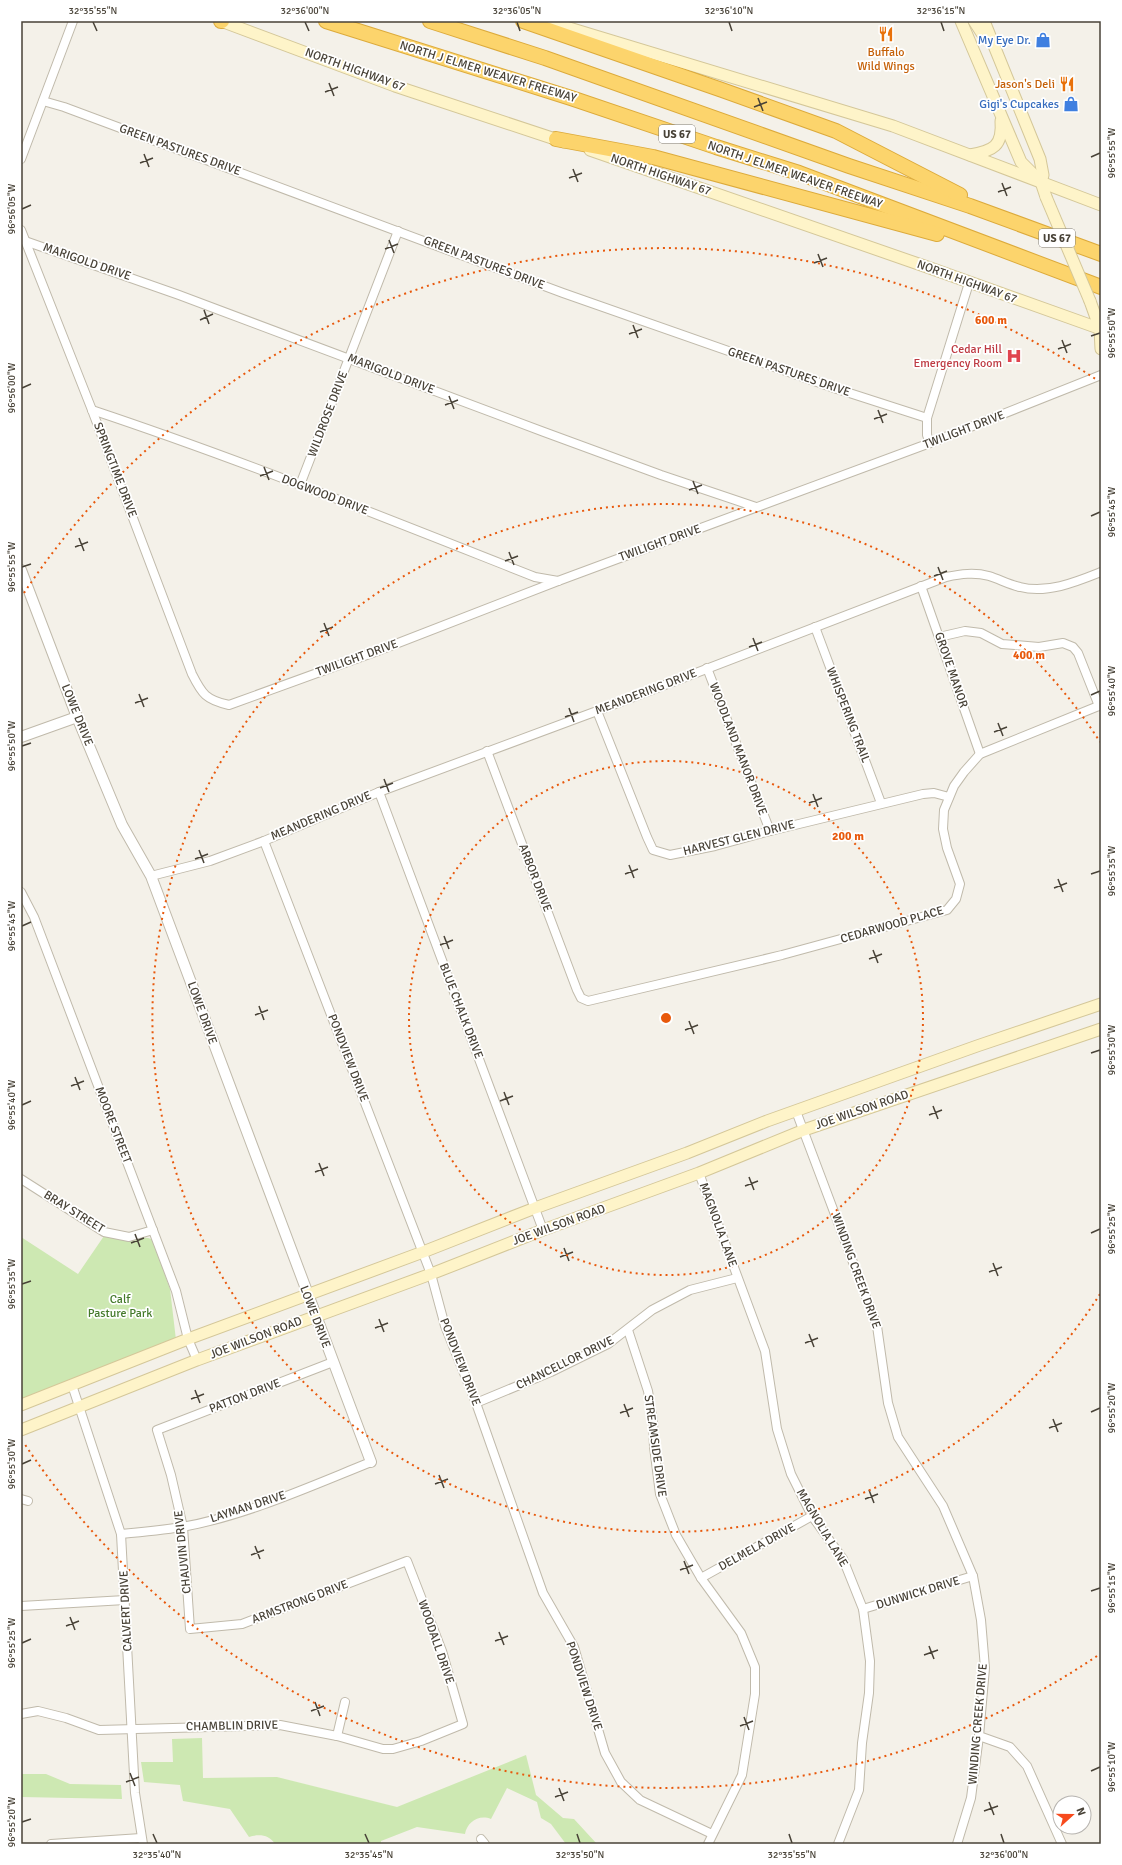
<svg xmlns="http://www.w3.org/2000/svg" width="1122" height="1865" font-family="Signika,sans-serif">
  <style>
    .green { fill: #cde8b2 }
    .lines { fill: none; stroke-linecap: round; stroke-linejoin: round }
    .minor-casing { stroke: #c0baab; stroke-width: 10 }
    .tertiary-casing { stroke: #c0baab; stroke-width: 12 }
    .secondary-casing { stroke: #d4c799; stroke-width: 13 }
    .motorway-casing { stroke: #dcaa3b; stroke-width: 16 }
    .minor { stroke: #fff; stroke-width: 8 }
    .tertiary { stroke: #fff; stroke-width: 10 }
    .secondary { stroke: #fef4c9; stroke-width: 11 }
    .motorway { stroke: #fcd46c; stroke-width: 14 }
    .secondary-bridge-casing { stroke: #d4c799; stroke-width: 13; stroke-linecap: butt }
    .secondary-bridge { stroke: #fef4c9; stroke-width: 11 }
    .ticks { fill: none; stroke: #484237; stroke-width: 1.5 }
    .ring { fill: none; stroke: #e8590c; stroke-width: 2; stroke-dasharray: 2 4 }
    .labels { text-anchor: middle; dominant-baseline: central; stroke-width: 3.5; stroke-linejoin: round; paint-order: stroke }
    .shield { fill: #fff; stroke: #7f7b73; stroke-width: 1 }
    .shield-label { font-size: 11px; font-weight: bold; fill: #484237 }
    .shop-label { font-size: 12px; fill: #366cbe; stroke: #fff; text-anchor: end }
    .food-label { font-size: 12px; fill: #c56008; stroke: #fff }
    .street-label { font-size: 12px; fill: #484237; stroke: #fff }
    .health-label { font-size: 12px; fill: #be3a42; stroke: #fff; text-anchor: end }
    .park-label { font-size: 12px; fill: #447a2a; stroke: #fff }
    .centre { fill: #e8590c; stroke: #fff; stroke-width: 2 }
    .ring-label { font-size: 12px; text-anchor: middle; font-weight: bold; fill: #e8590c; stroke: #fff; stroke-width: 3.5; stroke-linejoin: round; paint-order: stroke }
    .neatline { fill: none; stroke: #484237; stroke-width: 1.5 }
    .ticks-label { font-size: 10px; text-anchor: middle; fill: #484237 }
  </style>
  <rect width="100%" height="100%" fill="#f4f1e9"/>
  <g class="green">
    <path d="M104 1236C112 1238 122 1240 130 1240 140 1239 143 1235 153 1240L170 1289 176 1340 21 1401V1237L78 1274Z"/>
    <path d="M202 1738 203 1778 277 1777 397 1807 526 1755 536 1795 563 1818 574 1819 597 1844H566L551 1824 541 1818 537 1802 507 1788 491 1819C479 1814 467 1822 465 1834L417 1827 381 1841V1844H275C269 1834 258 1834 249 1837L230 1809 183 1801 180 1785 144 1782 141 1762H173L172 1739Z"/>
    <polygon points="21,1774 46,1774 70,1784 121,1785 122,1799 21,1797"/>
  </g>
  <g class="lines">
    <defs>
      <g id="minor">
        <polyline points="43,101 64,107 563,293 837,389 927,418"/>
        <polyline points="21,159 73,21"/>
        <path d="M21 230 92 410 192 674C202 694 206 700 229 705L375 652 558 581 930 443 1101 375"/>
        <polyline points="25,241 179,295 544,432 661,475 756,507"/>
        <path d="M92 410C242 460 388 519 535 577L558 581"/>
        <polyline points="930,443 927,435 927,418 969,283"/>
        <polyline points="300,485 398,231"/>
        <polyline points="921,586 980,754"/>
        <polyline points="815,627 881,803"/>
        <polyline points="939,637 965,631 981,633 1002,644 1039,647 1063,643 1073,647 1078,653 1099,706"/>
        <polyline points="707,668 770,831"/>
        <polyline points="597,711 647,837 653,850 670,855 715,846 770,831 923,794 934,793 949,797"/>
        <polyline points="487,751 577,990 581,998 588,1001 782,955 947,910 956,899 960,884 947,848 943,829 944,810 954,786 964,772 980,754 1101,705"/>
        <polyline points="379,792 543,1230"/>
        <polyline points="264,841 431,1274 445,1326 476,1403 543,1593 574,1647 605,1753 621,1782 640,1800 712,1834"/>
        <path d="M151 876 210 861 264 841 379 792 597 711 946 577C961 574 974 572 989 576 999 579 1010 585 1020 587 1047 594 1076 582 1101 572"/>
        <polyline points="21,892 34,917 176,1291 188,1339 197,1360"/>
        <polyline points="796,1111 877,1326 888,1403 898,1437 943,1506 973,1576 981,1620 985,1668 979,1736 971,1798 957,1844"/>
        <polyline points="699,1173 765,1351 777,1429 791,1474 812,1516 843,1559 863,1609 870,1661 869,1693 862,1743 859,1790 838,1844"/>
        <polyline points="21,1179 104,1232 129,1237 153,1230"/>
        <polyline points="628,1330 648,1391 653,1421 654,1447 660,1494 676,1535 701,1578 741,1633 755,1667 755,1694 742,1775 708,1844"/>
        <polyline points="72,1385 121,1534 135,1793 143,1844"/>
        <polyline points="476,1403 551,1372 608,1344 652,1310 690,1290 737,1278"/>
        <polyline points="21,1499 28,1501"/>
        <path d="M121 1534C142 1532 162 1530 182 1527 245 1516 311 1486 371 1462"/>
        <polyline points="701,1578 812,1516"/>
        <polyline points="21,1606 125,1600"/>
        <polyline points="863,1609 973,1576"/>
        <polyline points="21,1714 38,1711 66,1718 99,1730 280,1725 337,1736 383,1749 393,1749 421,1741 463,1724 442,1651 407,1561 242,1624 190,1629 183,1527 171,1475 157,1430 333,1362"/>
        <polyline points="337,1736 345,1702"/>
        <polyline points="979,1736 1010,1747 1027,1766 1062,1844"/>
        <polyline points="481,1839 485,1844"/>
        <polyline points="51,1844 141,1838"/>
      </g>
      <g id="tertiary">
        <polyline points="21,570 77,717 122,825 151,876 371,1462"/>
        <polyline points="21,737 77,717"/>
      </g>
      <g id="secondary">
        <polyline points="221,21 395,86 564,142"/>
        <polyline points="546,21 893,126 1101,205"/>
        <polyline points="961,21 1021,162 1041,182 1046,197"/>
        <polyline points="974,21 985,38"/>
        <polyline points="984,21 1040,159 1043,175 1041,182"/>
        <polyline points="590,150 930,268 1101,329"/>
        <path d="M970 155C993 151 1003 146 1001 121"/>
        <polyline points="1090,301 1100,329 1101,349"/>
        <polyline points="21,1405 188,1339 423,1252 535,1208 687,1153 767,1121 977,1046 1101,1004"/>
        <polyline points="21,1430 197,1360 431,1274 543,1230 699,1173 804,1130 1101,1029"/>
      </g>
      <g id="motorway">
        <polyline points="221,21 222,21"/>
        <polyline points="326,21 571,98 716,147 799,173 1101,287"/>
        <polyline points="430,21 545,58 849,166 970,206 1101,254"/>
        <polyline points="523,21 722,90 836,131 960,195"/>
        <polyline points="556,139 653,157 937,234"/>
      </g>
    </defs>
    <use href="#minor" class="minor-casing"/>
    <use href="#tertiary" class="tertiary-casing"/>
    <use href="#secondary" class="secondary-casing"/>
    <use href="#motorway" class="motorway-casing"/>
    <use href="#minor" class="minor"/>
    <use href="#tertiary" class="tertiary"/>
    <use href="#secondary" class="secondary"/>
    <use href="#motorway" class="motorway"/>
    <defs>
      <polyline id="secondary-bridge" points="1046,197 1090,301"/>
    </defs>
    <use href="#secondary-bridge" class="secondary-bridge-casing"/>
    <use href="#secondary-bridge" class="secondary-bridge"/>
  </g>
  <path class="ticks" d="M93 22 97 31M305 22 309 31M517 22 520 31M729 22 732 31M941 22 944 31M329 83 334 96M325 92 338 87M758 98 763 111M754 107 767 102M144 154 149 167M1091 157 1100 153M140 163 153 158M573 169 578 182M569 178 582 173M1002 183 1007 196M998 192 1011 187M22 209 31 205M389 240 394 253M385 249 398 244M818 254 823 267M814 263 827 258M204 310 209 324M200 320 213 314M633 325 638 338M629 334 642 329M1091 336 1100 333M1062 340 1067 353M1058 349 1071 344M22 388 31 384M449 396 454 409M445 405 458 400M878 410 883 423M874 419 887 414M264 467 269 480M260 476 273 471M693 481 698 494M689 490 702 485M1091 516 1100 512M79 538 84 551M75 547 88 542M509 552 514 565M505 561 518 556M22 567 31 564M938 567 943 580M934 576 947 571M324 623 329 636M320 632 333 627M753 638 758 651M749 647 762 642M139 694 144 707M1091 695 1100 691M135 703 148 698M569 708 574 722M565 717 578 712M998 723 1003 736M994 732 1007 727M22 746 31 743M384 779 389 792M380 788 393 783M813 794 818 807M809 803 822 798M199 850 204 863M195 859 208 854M629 865 634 878M625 874 638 869M1091 874 1100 871M1058 879 1063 892M1054 888 1067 883M22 926 31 922M444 936 449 949M440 945 453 940M873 950 878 963M869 959 882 954M259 1006 264 1020M255 1015 268 1010M689 1021 694 1034M685 1030 698 1025M1091 1053 1100 1050M75 1077 80 1090M71 1086 84 1081M504 1092 509 1105M500 1101 513 1096M22 1105 31 1101M933 1106 938 1119M929 1115 942 1110M319 1163 324 1176M315 1172 328 1167M749 1177 754 1190M745 1186 758 1181M1091 1233 1100 1229M135 1234 140 1247M131 1243 144 1238M564 1248 569 1261M560 1257 573 1252M993 1263 998 1276M989 1272 1002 1267M22 1284 31 1281M379 1319 384 1332M375 1328 388 1323M809 1334 814 1347M805 1343 818 1338M195 1390 200 1403M191 1399 204 1394M624 1404 629 1417M1091 1412 1100 1408M620 1413 633 1408M1053 1419 1058 1432M1049 1428 1062 1423M22 1464 31 1460M439 1475 444 1488M435 1484 448 1479M869 1490 874 1503M865 1499 878 1494M255 1546 260 1559M251 1555 264 1550M684 1561 689 1574M680 1570 693 1565M1091 1591 1100 1588M70 1617 75 1630M66 1626 79 1621M499 1632 504 1645M495 1641 508 1636M22 1643 31 1639M929 1646 934 1659M924 1655 938 1650M315 1702 320 1716M311 1711 324 1706M744 1717 749 1730M740 1726 753 1721M1091 1771 1100 1767M130 1773 135 1786M126 1782 139 1777M559 1788 564 1801M555 1797 568 1792M989 1802 994 1815M984 1811 998 1806M22 1822 31 1819M153 1834 157 1843M365 1834 369 1843M577 1834 580 1843M789 1834 792 1843M1001 1834 1004 1843"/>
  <g class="ring">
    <circle cx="666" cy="1018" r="257"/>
    <path d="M1100 1294A514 514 0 1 1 1100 742"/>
    <path d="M1097 1656A770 770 0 0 1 24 1443M24 593A770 770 0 0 1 1097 380"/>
  </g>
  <defs>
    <symbol id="restaurant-bare" viewBox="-9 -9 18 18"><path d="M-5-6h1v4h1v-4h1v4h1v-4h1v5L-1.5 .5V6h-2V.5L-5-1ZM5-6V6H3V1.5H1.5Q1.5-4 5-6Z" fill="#e8710a" stroke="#fff" stroke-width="2.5" paint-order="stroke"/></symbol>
    <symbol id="shop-bare" viewBox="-9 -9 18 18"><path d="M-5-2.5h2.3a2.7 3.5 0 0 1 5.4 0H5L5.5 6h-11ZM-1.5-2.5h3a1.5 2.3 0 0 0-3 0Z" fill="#3f7fe0" stroke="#fff" stroke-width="2.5" paint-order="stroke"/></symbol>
    <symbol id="hospital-bare" viewBox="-9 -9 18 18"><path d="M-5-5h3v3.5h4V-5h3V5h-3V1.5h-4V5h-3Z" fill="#e0444e" stroke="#fff" stroke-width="2.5" paint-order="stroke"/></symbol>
  </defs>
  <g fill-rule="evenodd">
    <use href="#restaurant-bare" x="875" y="23" width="22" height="22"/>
    <use href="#shop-bare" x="1032" y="29" width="22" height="22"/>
    <use href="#restaurant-bare" x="1056" y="73" width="22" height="22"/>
    <use href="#shop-bare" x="1060" y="93" width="22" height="22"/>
    <use href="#hospital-bare" x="1003" y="345" width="22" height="22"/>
  </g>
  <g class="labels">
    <g class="shield">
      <rect x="659" y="125" width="36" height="18" rx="3"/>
      <rect x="1039" y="229" width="36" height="18" rx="3"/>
    </g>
    <g class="shield-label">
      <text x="677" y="134">US 67</text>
      <text x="1057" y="238">US 67</text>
    </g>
    <g class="shop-label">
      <text x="1031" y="40">My Eye Dr.</text>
      <text x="1059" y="104">Gigi's Cupcakes</text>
    </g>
    <g class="food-label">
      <text x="886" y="52">Buffalo<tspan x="886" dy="14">Wild Wings</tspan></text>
      <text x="1055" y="84" text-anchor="end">Jason's Deli</text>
    </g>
    <g class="street-label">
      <text transform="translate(355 70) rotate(20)">NORTH HIGHWAY 67</text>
      <text transform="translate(488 72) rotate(17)">NORTH J ELMER WEAVER FREEWAY</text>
      <text transform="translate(180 150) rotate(20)">GREEN PASTURES DRIVE</text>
      <text transform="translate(661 175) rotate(19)">NORTH HIGHWAY 67</text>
      <text transform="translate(795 175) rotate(19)">NORTH J ELMER WEAVER FREEWAY</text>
      <text transform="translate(87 262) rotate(19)">MARIGOLD DRIVE</text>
      <text transform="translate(484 263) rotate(21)">GREEN PASTURES DRIVE</text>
      <text transform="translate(967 282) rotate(20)">NORTH HIGHWAY 67</text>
      <text transform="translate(789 372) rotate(19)">GREEN PASTURES DRIVE</text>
      <text transform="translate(391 374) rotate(21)">MARIGOLD DRIVE</text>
      <text transform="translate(328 414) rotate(-69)">WILDROSE DRIVE</text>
      <text transform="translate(964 430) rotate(-21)">TWILIGHT DRIVE</text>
      <text transform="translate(115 470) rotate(69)">SPRINGTIME DRIVE</text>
      <text transform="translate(325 495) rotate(21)">DOGWOOD DRIVE</text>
      <text transform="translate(660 543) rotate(-20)">TWILIGHT DRIVE</text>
      <text transform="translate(357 658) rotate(-20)">TWILIGHT DRIVE</text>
      <text transform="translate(951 670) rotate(71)">GROVE MANOR</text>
      <text transform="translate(646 692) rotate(-21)">MEANDERING DRIVE</text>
      <text transform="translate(77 715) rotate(68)">LOWE DRIVE</text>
      <text transform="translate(848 715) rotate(69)">WHISPERING TRAIL</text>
      <text transform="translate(738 749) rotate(69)">WOODLAND MANOR DRIVE</text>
      <text transform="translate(321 816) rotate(-23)">MEANDERING DRIVE</text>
      <text transform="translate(739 838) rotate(-14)">HARVEST GLEN DRIVE</text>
      <text transform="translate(535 878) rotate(69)">ARBOR DRIVE</text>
      <text transform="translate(892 925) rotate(-16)">CEDARWOOD PLACE</text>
      <text transform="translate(461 1011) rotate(69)">BLUE CHALK DRIVE</text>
      <text transform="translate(202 1013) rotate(70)">LOWE DRIVE</text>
      <text transform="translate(348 1058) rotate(69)">PONDVIEW DRIVE</text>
      <text transform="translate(862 1110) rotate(-19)">JOE WILSON ROAD</text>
      <text transform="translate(113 1125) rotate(69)">MOORE STREET</text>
      <text transform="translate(74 1212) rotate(32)">BRAY STREET</text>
      <text transform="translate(559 1225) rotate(-20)">JOE WILSON ROAD</text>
      <text transform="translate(718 1225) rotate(70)">MAGNOLIA LANE</text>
      <text transform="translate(856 1271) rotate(70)">WINDING CREEK DRIVE</text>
      <text transform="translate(315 1317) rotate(69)">LOWE DRIVE</text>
      <text transform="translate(256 1338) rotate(-21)">JOE WILSON ROAD</text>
      <text transform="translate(460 1362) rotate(69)">PONDVIEW DRIVE</text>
      <text transform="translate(565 1363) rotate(-26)">CHANCELLOR DRIVE</text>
      <text transform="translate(245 1396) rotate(-21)">PATTON DRIVE</text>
      <text transform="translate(655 1446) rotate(82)">STREAMSIDE DRIVE</text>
      <text transform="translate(248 1507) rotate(-18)">LAYMAN DRIVE</text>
      <text transform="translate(822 1528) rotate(59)">MAGNOLIA LANE</text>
      <text transform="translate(757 1547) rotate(-29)">DELMELA DRIVE</text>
      <text transform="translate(183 1552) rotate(-96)">CHAUVIN DRIVE</text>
      <text transform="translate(918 1593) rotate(-17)">DUNWICK DRIVE</text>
      <text transform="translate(300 1602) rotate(-21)">ARMSTRONG DRIVE</text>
      <text transform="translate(126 1611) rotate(-93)">CALVERT DRIVE</text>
      <text transform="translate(436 1642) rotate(71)">WOODALL DRIVE</text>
      <text transform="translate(584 1686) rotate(72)">PONDVIEW DRIVE</text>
      <text transform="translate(978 1724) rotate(-85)">WINDING CREEK DRIVE</text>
      <text transform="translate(232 1726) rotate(-1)">CHAMBLIN DRIVE</text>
    </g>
    <g class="health-label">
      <text x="1002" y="349">Cedar Hill<tspan x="1002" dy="14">Emergency Room</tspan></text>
    </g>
    <g class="park-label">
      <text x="120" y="1299">Calf<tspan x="120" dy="14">Pasture Park</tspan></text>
    </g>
  </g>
  <circle cx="666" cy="1018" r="6" class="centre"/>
  <g class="ring-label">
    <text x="991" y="324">600 m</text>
    <text x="1029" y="659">400 m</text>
    <text x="848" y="840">200 m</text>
  </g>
  <rect width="1122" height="1865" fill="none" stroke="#ffffff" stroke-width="44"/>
  <g transform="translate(1072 1815) rotate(69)"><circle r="19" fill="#ffffff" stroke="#b6b3af"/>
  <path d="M0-3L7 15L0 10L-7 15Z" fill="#f74a1d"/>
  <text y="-6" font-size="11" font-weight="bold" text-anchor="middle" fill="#484237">N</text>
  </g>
  <rect x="22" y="22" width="1078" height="1821" class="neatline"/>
  <g class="ticks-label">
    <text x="93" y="14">32°35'55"N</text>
    <text x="305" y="14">32°36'00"N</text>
    <text x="517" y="14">32°36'05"N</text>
    <text x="729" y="14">32°36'10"N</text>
    <text x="941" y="14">32°36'15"N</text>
    <text transform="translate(1111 153) rotate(-90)" y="4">96°55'55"W</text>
    <text transform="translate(11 209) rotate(-90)" y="4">96°56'05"W</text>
    <text transform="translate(1111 333) rotate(-90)" y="4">96°55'50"W</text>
    <text transform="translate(11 388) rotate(-90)" y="4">96°56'00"W</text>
    <text transform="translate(1111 512) rotate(-90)" y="4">96°55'45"W</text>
    <text transform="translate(11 567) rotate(-90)" y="4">96°55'55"W</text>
    <text transform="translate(1111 691) rotate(-90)" y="4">96°55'40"W</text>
    <text transform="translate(11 746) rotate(-90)" y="4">96°55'50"W</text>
    <text transform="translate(1111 871) rotate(-90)" y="4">96°55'35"W</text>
    <text transform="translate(11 926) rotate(-90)" y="4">96°55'45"W</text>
    <text transform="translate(1111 1050) rotate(-90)" y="4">96°55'30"W</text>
    <text transform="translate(11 1105) rotate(-90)" y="4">96°55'40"W</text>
    <text transform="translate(1111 1229) rotate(-90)" y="4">96°55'25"W</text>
    <text transform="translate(11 1284) rotate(-90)" y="4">96°55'35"W</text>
    <text transform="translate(1111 1408) rotate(-90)" y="4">96°55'20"W</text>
    <text transform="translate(11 1464) rotate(-90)" y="4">96°55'30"W</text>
    <text transform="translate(1111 1588) rotate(-90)" y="4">96°55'15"W</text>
    <text transform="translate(11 1643) rotate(-90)" y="4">96°55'25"W</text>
    <text transform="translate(1111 1767) rotate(-90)" y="4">96°55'10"W</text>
    <text transform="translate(11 1822) rotate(-90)" y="4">96°55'20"W</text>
    <text x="157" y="1858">32°35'40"N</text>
    <text x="369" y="1858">32°35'45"N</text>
    <text x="580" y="1858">32°35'50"N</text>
    <text x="792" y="1858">32°35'55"N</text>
    <text x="1004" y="1858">32°36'00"N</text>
  </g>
</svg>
